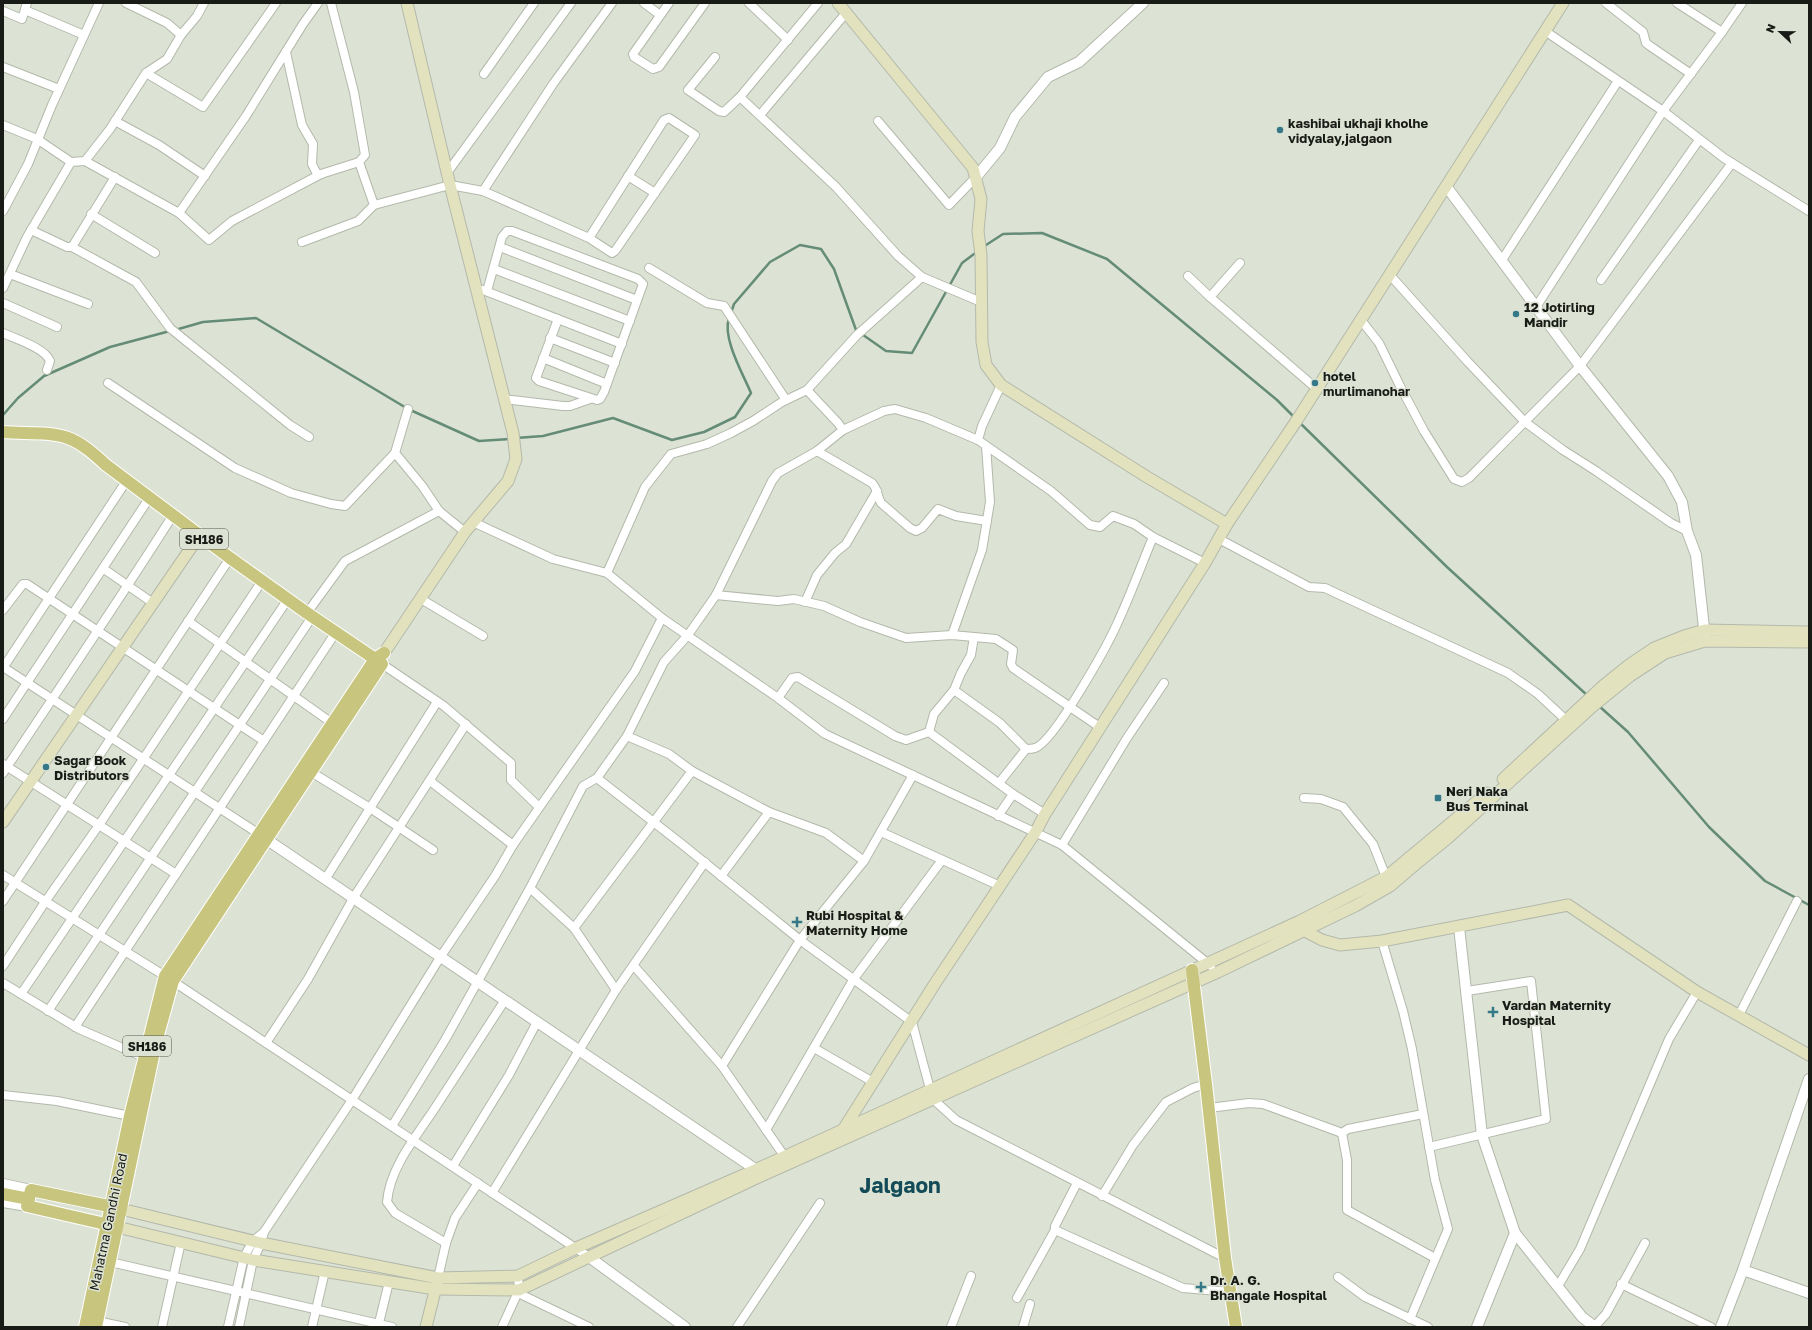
<svg xmlns="http://www.w3.org/2000/svg" width="1812" height="1330" font-family="'Golos Text',sans-serif">
  <style>
    .lines { fill: none; stroke-linecap: round; stroke-linejoin: round }
    .stream { stroke: #648c76; stroke-width: 2.5 }
    .minor-casing { stroke: #b3b9ab; stroke-width: 10 }
    .tertiary-casing { stroke: #b3b9ab; stroke-width: 12 }
    .secondary-casing { stroke: #b3b9ab; stroke-width: 13 }
    .primary-casing { stroke: #fff; stroke-width: 14 }
    .minor { stroke: #fff; stroke-width: 8 }
    .tertiary { stroke: #fff; stroke-width: 10 }
    .secondary { stroke: #e3e2bf; stroke-width: 11 }
    .primary { stroke: #c8c57f; stroke-width: 12 }
    .poi-dot { fill: #357888; stroke: #dde3d4; stroke-width: 1.5 }
    .labels { text-anchor: middle; dominant-baseline: central; stroke-width: 3; stroke-linejoin: round; paint-order: stroke }
    .shield { fill: #dde3d4; stroke: #54574f; stroke-width: 1 }
    .shield-label { font-size: 12px; font-weight: bold; fill: #191b16 }
    .poi-label { font-size: 13px; font-weight: bold; fill: #191b16; stroke: #dde3d4; text-anchor: start }
    .street-label { font-size: 13px; fill: #191b16; stroke: #dde3d4 }
    .town-label { font-size: 21px; font-weight: bold; fill: #134c58; stroke: #dde3d4 }
  </style>
  <rect width="100%" height="100%" fill="#dde3d4"/>
  <g class="lines">
    <g class="stream">
      <polyline points="983,247 1003,234 1042,233 1107,259 1277,400 1295,418"/>
      <polyline points="731,313 734,304 770,262 800,245 821,249 834,269 856,330 886,351 912,353 962,263 978,251"/>
      <polyline points="175,330 203,322 256,318 408,409 479,441 511,439"/>
      <polyline points="3,415 18,398 44,376 110,347 170,331"/>
      <polyline points="1298,421 1447,567 1588,696"/>
      <path d="M516 438 543 436 613 418 672 440 704 432 735 417 751 393C743 374 722 338 729 318"/>
      <polyline points="1599,706 1628,732 1709,827 1765,881 1809,905"/>
    </g>
    <defs>
      <g id="minor">
        <polyline points="126,3 167,23 181,35"/>
        <polyline points="644,3 660,15"/>
        <polyline points="669,3 633,54 634,57 653,69 659,67 705,3"/>
        <polyline points="749,3 788,40"/>
        <polyline points="1606,3 1643,32 1646,43 1650,46 1691,74"/>
        <polyline points="1677,3 1722,32"/>
        <polyline points="25,10 84,35"/>
        <polyline points="3,11 22,19 27,3"/>
        <polyline points="1545,31 1663,111 1724,158 1809,211"/>
        <polyline points="286,52 302,125 313,144 312,164 317,174 321,174"/>
        <polyline points="715,57 688,90 719,111 724,112 740,97 818,3"/>
        <polyline points="3,67 59,89"/>
        <polyline points="146,73 203,107 276,3"/>
        <polyline points="484,74 534,3"/>
        <polyline points="740,97 836,187 898,256 922,277 981,302"/>
        <polyline points="760,115 846,13"/>
        <polyline points="115,121 159,145 205,176"/>
        <polyline points="878,121 949,205 977,176"/>
        <polyline points="3,125 37,139 71,162"/>
        <polyline points="85,161 179,213 209,240 232,221 321,174 359,162 365,155 354,92 331,3"/>
        <polyline points="447,173 571,3"/>
        <polyline points="628,176 655,193"/>
        <polyline points="483,191 553,84 612,3"/>
        <polyline points="374,205 450,185 483,191 589,238 612,253 615,251 695,135 669,118 664,120 589,238"/>
        <polyline points="3,211 28,164 52,105 99,3"/>
        <polyline points="179,213 246,116 303,24 318,3"/>
        <polyline points="91,214 155,253"/>
        <polyline points="31,230 67,247 72,247 136,282 170,328 290,425 309,437"/>
        <polyline points="302,242 358,221 374,205 359,162"/>
        <polyline points="72,247 115,177"/>
        <polyline points="500,247 637,300"/>
        <polyline points="1502,260 1618,81"/>
        <polyline points="649,268 707,303 724,306 786,400"/>
        <polyline points="494,269 630,321"/>
        <polyline points="10,274 88,304"/>
        <polyline points="1390,275 1467,361 1525,422 1563,450 1596,471 1671,523 1687,531"/>
        <polyline points="1188,276 1210,297 1317,389"/>
        <polyline points="1601,280 1699,140"/>
        <polyline points="3,288 27,237 71,162 85,161 110,129 146,73 167,59 181,35 197,16 204,3"/>
        <polyline points="483,290 622,344"/>
        <polyline points="487,291 502,237 507,231 512,231 638,279 643,284 604,392 600,399 597,400 539,381 536,378 558,319"/>
        <polyline points="1210,297 1240,263"/>
        <polyline points="3,303 57,327"/>
        <polyline points="1536,307 1663,111 1722,32 1742,3"/>
        <polyline points="1361,320 1379,343 1400,386 1424,431 1454,479 1462,482 1469,478 1580,366 1732,163"/>
        <path d="M3 333C16 339 45 348 50 361L47 370"/>
        <polyline points="550,338 615,363"/>
        <polyline points="543,358 607,384"/>
        <polyline points="108,383 235,468 291,493 331,504 345,506 395,453 408,409"/>
        <polyline points="807,390 857,335 922,277"/>
        <polyline points="504,399 563,406 570,406 590,399"/>
        <polyline points="978,440 982,426 1001,385"/>
        <path d="M817 451 872 483C878 489 877 496 881 503L910 528 916 531 922 528 938 509 956 516 987 521"/>
        <polyline points="395,453 423,487 439,511 465,532"/>
        <polyline points="473,522 553,559 607,573 662,618 778,698 825,734 1062,845 1211,966"/>
        <polyline points="1219,539 1309,587 1325,588 1508,673 1538,694 1566,720"/>
        <polyline points="104,569 153,603"/>
        <polyline points="607,573 645,487 671,454 707,444 731,433 753,421 782,402 807,390 838,423 843,430"/>
        <polyline points="716,595 778,601 794,599 824,606 860,622 906,638 952,635 996,639 1013,650 1011,664 1013,668 1101,728"/>
        <polyline points="421,599 483,636"/>
        <polyline points="805,602 817,575 835,553 846,544 877,491"/>
        <polyline points="3,610 23,584 27,584 264,741"/>
        <polyline points="307,613 345,561 439,511"/>
        <polyline points="188,621 332,723"/>
        <polyline points="952,635 982,550 990,502 986,446"/>
        <polyline points="382,664 444,706 511,763 511,780 539,807"/>
        <polyline points="3,667 259,834"/>
        <polyline points="3,668 127,480"/>
        <polyline points="954,690 1000,723 1026,749"/>
        <polyline points="778,698 792,678 798,677 895,736 906,740 929,732 1013,794 1045,814"/>
        <polyline points="3,719 150,497"/>
        <polyline points="929,732 934,714 954,690 961,673 971,655 974,637"/>
        <polyline points="627,736 669,754 692,771 769,812 826,833 864,861"/>
        <polyline points="3,764 176,874"/>
        <polyline points="311,772 370,808 433,850"/>
        <path d="M3 773C60 687 118 602 173 515"/>
        <polyline points="597,778 683,845 800,940 912,1022 930,1089"/>
        <polyline points="430,781 513,845"/>
        <path d="M999 783 1026 749C1029 749 1032 749 1035 748 1054 742 1107 646 1117 624 1130 596 1141 566 1153 537"/>
        <polyline points="1304,798 1321,799 1343,807 1373,844 1386,877"/>
        <polyline points="998,816 1013,794"/>
        <polyline points="881,832 1000,886"/>
        <polyline points="1062,845 1127,738 1164,683"/>
        <polyline points="3,875 165,976 589,1257"/>
        <polyline points="721,876 769,812"/>
        <polyline points="326,878 437,702"/>
        <polyline points="530,888 574,928 616,990"/>
        <polyline points="3,901 230,558"/>
        <polyline points="574,928 692,771"/>
        <polyline points="1382,941 1403,1011 1412,1049 1435,1180 1448,1229 1410,1319"/>
        <polyline points="3,966 45,902 99,825 262,581"/>
        <polyline points="634,966 722,1066"/>
        <polyline points="3,983 79,1029 148,1059"/>
        <polyline points="21,994 288,599"/>
        <polyline points="48,1011 312,617"/>
        <polyline points="1739,1015 1797,901"/>
        <polyline points="75,1027 336,632"/>
        <polyline points="266,1043 308,979 354,897 466,724"/>
        <polyline points="814,1048 873,1082"/>
        <polyline points="3,1095 57,1101 130,1116"/>
        <polyline points="934,1100 956,1120 1225,1258"/>
        <polyline points="1209,1108 1249,1103 1263,1104 1342,1133 1348,1129 1423,1114"/>
        <polyline points="392,1126 445,1040 530,888 583,786 597,778 627,736 664,662 688,635 716,595 772,481 778,473 817,451 843,430 884,411 895,409 926,418 978,440 1051,491 1090,525 1100,527 1113,516 1134,524 1153,537 1205,563"/>
        <polyline points="766,1130 853,980 942,860"/>
        <polyline points="1342,1133 1347,1160 1347,1210 1435,1258"/>
        <polyline points="1429,1147 1546,1119 1531,981 1467,991"/>
        <polyline points="787,1160 722,1066 800,940 864,861 913,775"/>
        <polyline points="453,1166 509,1075 537,1022"/>
        <polyline points="492,1193 616,990 705,862"/>
        <polyline points="1102,1196 1133,1145 1166,1102 1193,1088 1206,1084"/>
        <polyline points="1055,1230 1183,1288 1231,1292"/>
        <polyline points="264,1232 352,1100 441,956 495,876 513,845 635,671 662,618"/>
        <path d="M446 1243 395 1213 387 1202C390 1167 416 1137 435 1108 458 1072 482 1036 505 1000"/>
        <polyline points="106,1261 392,1327"/>
        <polyline points="1338,1277 1365,1297 1428,1327"/>
        <polyline points="438,1278 446,1243 455,1218 478,1183"/>
        <polyline points="1621,1284 1711,1327"/>
        <polyline points="1558,1286 1580,1249 1669,1039 1697,992"/>
        <polyline points="518,1293 589,1327"/>
        <polyline points="1017,1298 1055,1230 1055,1226 1077,1183"/>
        <polyline points="92,1320 125,1327"/>
        <polyline points="162,1327 181,1242"/>
        <polyline points="228,1327 244,1257 253,1241 264,1232 261,1243 253,1260 239,1327"/>
        <polyline points="312,1327 325,1271"/>
        <polyline points="378,1327 389,1282"/>
        <polyline points="502,1327 519,1290 518,1276"/>
        <polyline points="737,1327 820,1203"/>
        <polyline points="951,1327 971,1276"/>
        <polyline points="1023,1327 1030,1304"/>
        <polyline points="1594,1327 1606,1314 1645,1243"/>
      </g>
      <g id="tertiary">
        <polyline points="977,176 1000,148 1015,117 1048,77 1079,62 1143,3"/>
        <polyline points="1446,186 1580,366 1668,476 1682,502 1687,531 1696,555 1705,637"/>
        <polyline points="260,835 761,1173"/>
        <polyline points="1459,927 1482,1135 1515,1233 1582,1317 1595,1327"/>
        <polyline points="3,1184 31,1190"/>
        <polyline points="3,1202 27,1206"/>
        <polyline points="589,1257 685,1327"/>
        <polyline points="1743,1270 1809,1293"/>
        <polyline points="1477,1327 1515,1233"/>
        <polyline points="1721,1327 1743,1270 1809,1079"/>
      </g>
      <g id="secondary">
        <polyline points="838,3 973,168 981,199 978,231 981,255 982,342 986,365 1001,385 1147,477 1227,524"/>
        <polyline points="384,653 465,532 508,481 516,459 513,433 450,185 407,3"/>
        <polyline points="1503,779 1604,685 1629,665 1654,648 1684,636 1705,630 1809,632"/>
        <polyline points="3,822 199,536"/>
        <polyline points="1302,926 1305,931 1322,940 1340,945 1382,941 1568,905 1697,992 1809,1055"/>
        <polyline points="843,1130 934,985 1035,833 1045,814 1205,563 1227,524 1295,423 1563,3"/>
        <polyline points="121,1209 261,1243 438,1278 518,1276 576,1248 755,1170 1300,921 1386,877 1487,793"/>
        <polyline points="117,1227 253,1260 435,1289 519,1290 763,1175 1218,972 1355,906 1390,886 1417,863 1448,838 1593,706 1630,676 1665,653 1705,641 1809,642"/>
        <polyline points="426,1327 437,1283"/>
      </g>
      <g id="primary">
        <path d="M3 432C24 434 48 431 68 438 82 443 95 455 106 465L230 558 307 613 381 663"/>
        <polyline points="1192,970 1206,1084 1225,1258 1236,1327"/>
        <polyline points="3,1194 29,1199"/>
        <polyline points="114,1226 27,1206 31,1190 118,1208"/>
        <polyline points="85,1327 130,1116 165,976 375,659 384,653"/>
        <polyline points="96,1327 156,1042 173,981 382,664"/>
      </g>
    </defs>
    <use href="#minor" class="minor-casing"/>
    <use href="#tertiary" class="tertiary-casing"/>
    <use href="#secondary" class="secondary-casing"/>
    <use href="#primary" class="primary-casing"/>
    <use href="#minor" class="minor"/>
    <use href="#tertiary" class="tertiary"/>
    <use href="#secondary" class="secondary"/>
    <use href="#primary" class="primary"/>
  </g>
  <g class="poi-dot">
    <circle cx="1280" cy="130" r="4"/>
    <circle cx="1516" cy="314" r="4"/>
    <circle cx="1315" cy="383" r="4"/>
    <circle cx="46" cy="767" r="4"/>
    <rect x="1434" y="794" width="8" height="8" rx="2"/>
    <path d="M795 916h4v4h4v4h-4v4h-4v-4h-4v-4h4z"/>
    <path d="M1491 1006h4v4h4v4h-4v4h-4v-4h-4v-4h4z"/>
    <path d="M1199 1281h4v4h4v4h-4v4h-4v-4h-4v-4h4z"/>
  </g>
  <g class="labels">
    <g class="shield">
      <rect x="180" y="529" width="48" height="20" rx="3"/>
      <rect x="123" y="1036" width="48" height="20" rx="3"/>
    </g>
    <g class="shield-label">
      <text x="204" y="539">SH186</text>
      <text x="147" y="1046">SH186</text>
    </g>
    <g class="poi-label">
      <text x="1288" y="123">kashibai ukhaji kholhe<tspan x="1288" dy="15">vidyalay,jalgaon</tspan></text>
      <text x="1524" y="307">12 Jotirling<tspan x="1524" dy="15">Mandir</tspan></text>
      <text x="1323" y="376">hotel<tspan x="1323" dy="15">murlimanohar</tspan></text>
      <text x="54" y="760">Sagar Book<tspan x="54" dy="15">Distributors</tspan></text>
      <text x="1446" y="791">Neri Naka<tspan x="1446" dy="15">Bus Terminal</tspan></text>
      <text x="806" y="915">Rubi Hospital &amp;<tspan x="806" dy="15">Maternity Home</tspan></text>
      <text x="1502" y="1005">Vardan Maternity<tspan x="1502" dy="15">Hospital</tspan></text>
      <text x="1210" y="1280">Dr. A. G.<tspan x="1210" dy="15">Bhangale Hospital</tspan></text>
    </g>
    <g class="street-label">
      <text transform="translate(108 1222) rotate(-78)">Mahatma Gandhi Road</text>
    </g>
    <g class="town-label">
      <text x="900" y="1185">Jalgaon</text>
    </g>
  </g>
  <rect width="1812" height="1330" fill="none" stroke="#191b16" stroke-width="8"/>
  <g transform="translate(1780 32) rotate(292)" stroke="#dde3d4" stroke-width="3" paint-order="stroke">
  <path d="M0-3L7 15L0 10L-7 15Z" fill="#191b16"/>
  <text y="-6" font-size="11" font-weight="bold" text-anchor="middle" fill="#191b16">N</text>
  </g>
</svg>
